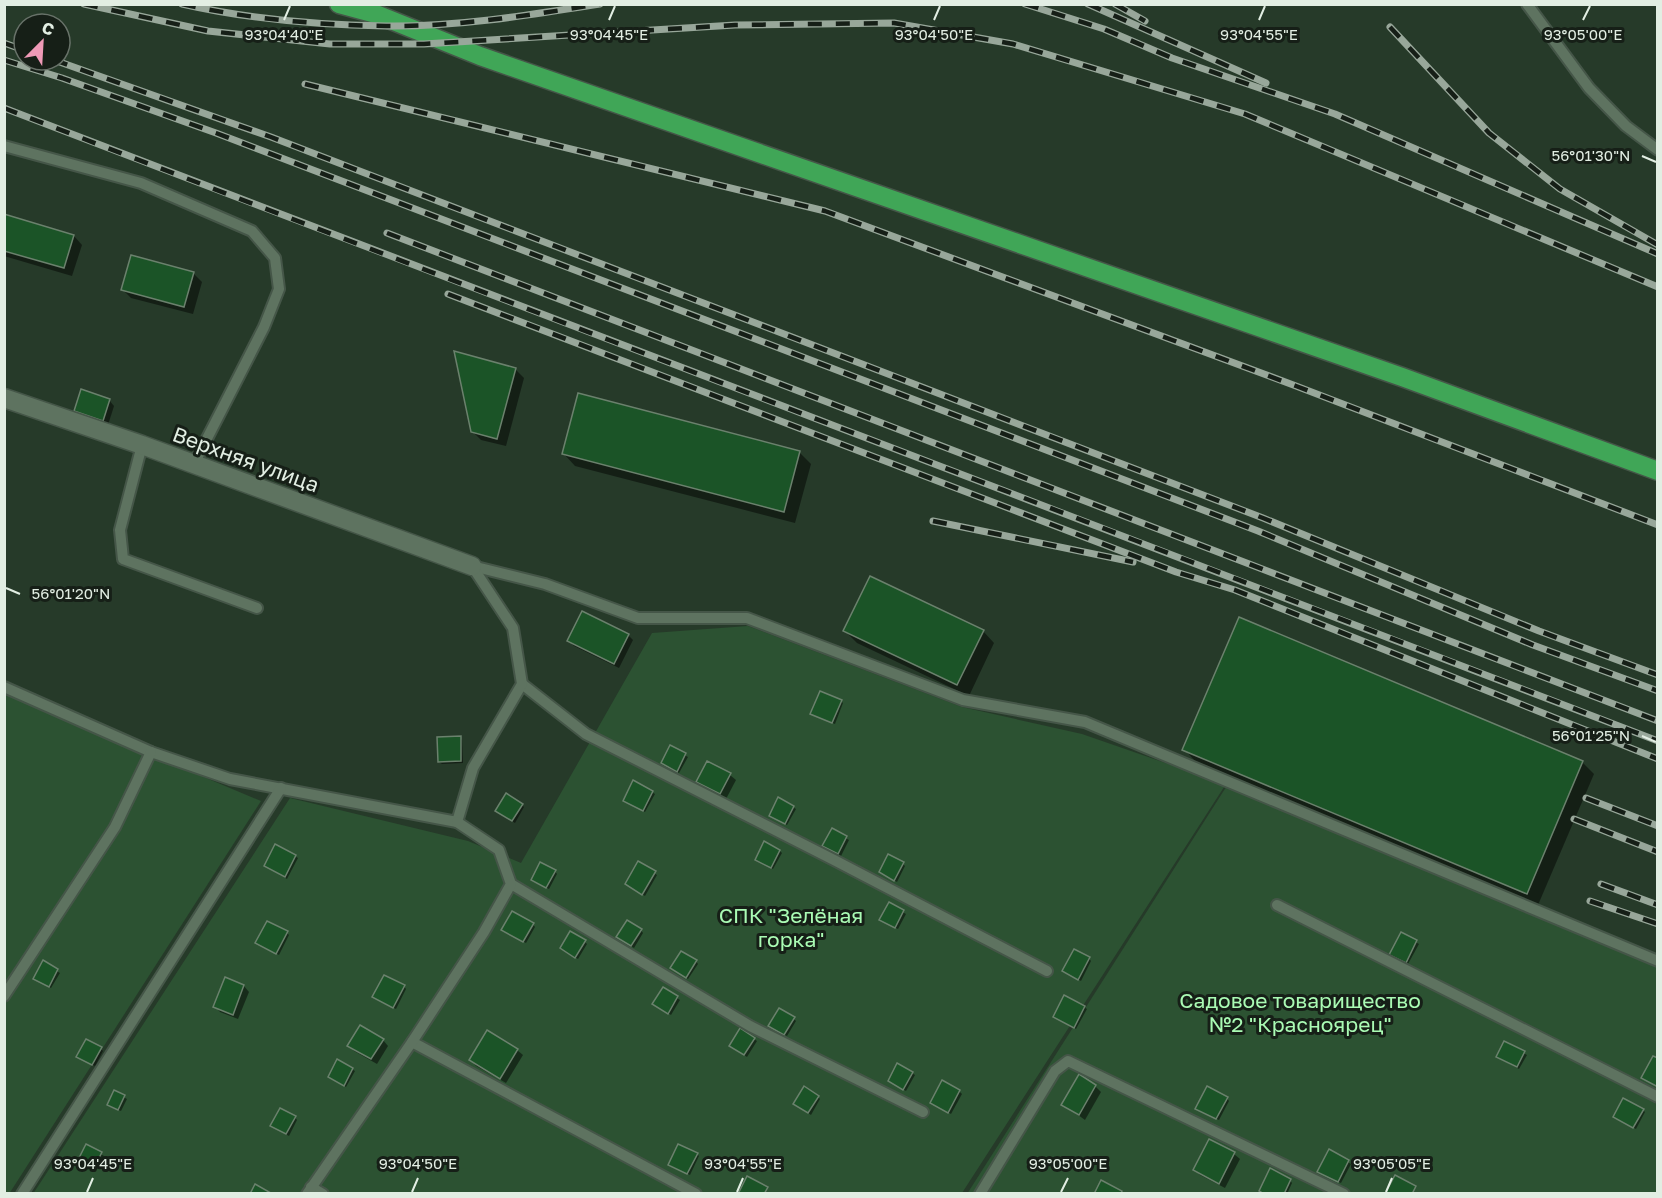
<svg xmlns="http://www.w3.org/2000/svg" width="1662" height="1198" font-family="'Golos Text',sans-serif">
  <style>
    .green { fill: #2c5232 }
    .shadow { fill: #0007 }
    .building { fill: #1b5427; stroke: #6b816d; stroke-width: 1.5 }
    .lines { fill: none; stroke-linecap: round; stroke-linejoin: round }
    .service-casing { stroke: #455648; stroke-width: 14 }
    .minor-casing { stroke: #455648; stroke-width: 21 }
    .trunk-casing { stroke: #455648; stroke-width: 21 }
    .service { stroke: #5e7360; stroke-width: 10 }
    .minor { stroke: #5e7360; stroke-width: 18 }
    .trunk { stroke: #40a657; stroke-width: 18 }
    .rail-casing { stroke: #98a79a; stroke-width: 7 }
    .rail { stroke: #161f17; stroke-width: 4.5; stroke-dasharray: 14; stroke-linecap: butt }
    .ticks { fill: none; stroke: #e2eee3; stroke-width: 2 }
    .labels { text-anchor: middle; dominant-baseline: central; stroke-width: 6; stroke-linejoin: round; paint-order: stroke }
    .street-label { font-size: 21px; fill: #e2eee3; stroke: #161f17 }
    .park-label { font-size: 21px; fill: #aafbb4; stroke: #161f17 }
    .ticks-label { font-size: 15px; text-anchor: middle; fill: #e2eee3; stroke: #161f17; stroke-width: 6; stroke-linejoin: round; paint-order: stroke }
  </style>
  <rect width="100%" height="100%" fill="#263a29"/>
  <g class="green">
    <polygon points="748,626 962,707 1082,734 1226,784 962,1193 33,1194 290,798 468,841 521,863 652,633"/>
    <polygon points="4,693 261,801 9,1194 4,1193"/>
    <polygon points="1228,784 1657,965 1657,1193 967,1194"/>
  </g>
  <g class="shadow">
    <polygon points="5,216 74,236 82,245 72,276 4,256"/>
    <polygon points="193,273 202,282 193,314 131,298 122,289"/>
    <polygon points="516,370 524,378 506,446 481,440 472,431"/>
    <polygon points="109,400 114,406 108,425 81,416 76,411"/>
    <polygon points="799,452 811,464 795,523 575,466 564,454"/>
    <polygon points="1239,619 1582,762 1594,774 1538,905 1195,761 1184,749"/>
    <polygon points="845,631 983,631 994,643 969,696 857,643"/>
    <polygon points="628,635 633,640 619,668 574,646 569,641"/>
    <polygon points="841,701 843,703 835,724 815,716"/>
    <polygon points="460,738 462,740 463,763 442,764 439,762"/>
    <polygon points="671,747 688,757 679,773 663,763"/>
    <polygon points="730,775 736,780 726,799 703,787 698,782"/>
    <polygon points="652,792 655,794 645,812 627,803"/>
    <polygon points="522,805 524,807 515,823 499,813"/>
    <polygon points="793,807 796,809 787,825 773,818"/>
    <polygon points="832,830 849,840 841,856 826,848"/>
    <polygon points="780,851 782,853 773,869 759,862"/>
    <polygon points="295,856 298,858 287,879 266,866"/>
    <polygon points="639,863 657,875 645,896 629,886"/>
    <polygon points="903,864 905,866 897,882 880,872"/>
    <polygon points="555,871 557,874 549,889 535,882"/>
    <polygon points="889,904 906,914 898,929 883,922"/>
    <polygon points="533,924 535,927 526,943 505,932"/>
    <polygon points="641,930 643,933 634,948 620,939"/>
    <polygon points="287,933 289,935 279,955 259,945"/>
    <polygon points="1401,934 1419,944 1408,964 1394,957"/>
    <polygon points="585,942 587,944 578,959 564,950"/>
    <polygon points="1089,958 1091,961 1081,981 1066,973"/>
    <polygon points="696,961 698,964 688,979 675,971"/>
    <polygon points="43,963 60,973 51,988 37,981"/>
    <polygon points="244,986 249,992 238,1019 220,1012 215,1006"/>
    <polygon points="404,986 406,989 396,1009 376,999"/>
    <polygon points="664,989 680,1000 671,1015 657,1006"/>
    <polygon points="1084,1007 1087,1009 1076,1029 1055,1017"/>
    <polygon points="794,1019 796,1021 787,1036 773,1028"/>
    <polygon points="741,1030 757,1041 747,1057 733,1048"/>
    <polygon points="383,1040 388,1046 377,1064 354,1051 349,1046"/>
    <polygon points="1505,1043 1527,1055 1519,1069 1497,1057"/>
    <polygon points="101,1049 103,1051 95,1066 80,1059"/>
    <polygon points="517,1050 523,1055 506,1083 476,1066 471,1060"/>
    <polygon points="352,1069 355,1071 346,1087 329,1077"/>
    <polygon points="912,1073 915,1075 906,1091 892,1083"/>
    <polygon points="1095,1086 1101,1092 1085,1120 1063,1104"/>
    <polygon points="959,1091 962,1094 951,1114 932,1103"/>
    <polygon points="115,1092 127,1099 121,1111 111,1107"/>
    <polygon points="818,1097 820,1099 811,1115 797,1106"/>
    <polygon points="1227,1098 1229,1101 1219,1120 1200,1111"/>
    <polygon points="1643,1110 1645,1112 1636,1129 1617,1119"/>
    <polygon points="295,1117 297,1120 289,1136 274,1128"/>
    <polygon points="1209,1141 1234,1154 1240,1159 1225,1188 1200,1175 1195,1170"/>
    <polygon points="87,1146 104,1156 95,1172 78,1162"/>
    <polygon points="1329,1151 1351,1164 1341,1183 1321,1174"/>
    <polygon points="697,1154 699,1156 690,1175 669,1165"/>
    <polygon points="1290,1180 1292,1183 1287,1194 1264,1194"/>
  </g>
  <g class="building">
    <polygon points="4,214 74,235 64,268 4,251"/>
    <polygon points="131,255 194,272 184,307 121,290"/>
    <polygon points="454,351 516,368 497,439 471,432"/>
    <polygon points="81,389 110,399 103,421 74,411"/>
    <polygon points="578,393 800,451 784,512 562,454"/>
    <polygon points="870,576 984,630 957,685 843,631"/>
    <polygon points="582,611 629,634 614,664 567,641"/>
    <polygon points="1239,617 1583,761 1527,894 1182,750"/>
    <polygon points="820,691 842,700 832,723 810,714"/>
    <polygon points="461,736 461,761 438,762 437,737"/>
    <polygon points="670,745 686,753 677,772 661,763"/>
    <polygon points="707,761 731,773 720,794 696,782"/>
    <polygon points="633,780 653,791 643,811 623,801"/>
    <polygon points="506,793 523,804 512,821 495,811"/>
    <polygon points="778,797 794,806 785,824 769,816"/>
    <polygon points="832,828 847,836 838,854 822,846"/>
    <polygon points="764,841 780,850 771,868 755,860"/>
    <polygon points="275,844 296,855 285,877 264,866"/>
    <polygon points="888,854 904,862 894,881 879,872"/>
    <polygon points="638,861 656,871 642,895 625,884"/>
    <polygon points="540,862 556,870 546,888 531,880"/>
    <polygon points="889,902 904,910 895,928 879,920"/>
    <polygon points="512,911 534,923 523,942 501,930"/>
    <polygon points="627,920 642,929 631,946 616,937"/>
    <polygon points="267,921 288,931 276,954 255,943"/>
    <polygon points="570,931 586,940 575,958 560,948"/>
    <polygon points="1401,932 1417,940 1406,963 1389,955"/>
    <polygon points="1074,949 1090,957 1078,980 1062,971"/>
    <polygon points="681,951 697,960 686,978 670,968"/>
    <polygon points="43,960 58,969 49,987 33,979"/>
    <polygon points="384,975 405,985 393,1008 372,997"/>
    <polygon points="225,977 244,985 233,1015 213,1007"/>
    <polygon points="663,987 678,996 668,1014 652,1004"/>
    <polygon points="1064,995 1085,1006 1074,1028 1053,1017"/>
    <polygon points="779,1008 795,1017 784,1035 768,1026"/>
    <polygon points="360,1025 384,1039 371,1059 347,1046"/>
    <polygon points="740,1028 755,1038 744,1055 729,1046"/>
    <polygon points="487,1030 518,1049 500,1079 469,1060"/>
    <polygon points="86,1039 102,1047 92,1065 76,1057"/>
    <polygon points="1504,1041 1525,1051 1517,1067 1496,1057"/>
    <polygon points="1653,1056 1658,1058 1658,1087 1641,1078"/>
    <polygon points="337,1059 353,1068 344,1086 328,1077"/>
    <polygon points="897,1063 913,1072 903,1090 888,1081"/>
    <polygon points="1079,1074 1096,1085 1079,1115 1061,1105"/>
    <polygon points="942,1080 960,1090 948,1113 930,1103"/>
    <polygon points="804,1086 819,1096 808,1113 793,1104"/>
    <polygon points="1207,1086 1228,1097 1216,1119 1195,1109"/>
    <polygon points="114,1090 125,1095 118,1110 107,1105"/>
    <polygon points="1623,1098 1644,1109 1633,1128 1613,1117"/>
    <polygon points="280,1108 296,1116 286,1134 270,1126"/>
    <polygon points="1209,1139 1235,1152 1219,1184 1193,1170"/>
    <polygon points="86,1144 102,1152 93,1170 77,1162"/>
    <polygon points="678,1144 698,1153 687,1174 668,1165"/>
    <polygon points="1329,1149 1349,1160 1338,1182 1317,1172"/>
    <polygon points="1270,1168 1291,1179 1284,1194 1264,1194 1259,1191"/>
    <polygon points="1395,1175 1416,1186 1412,1194 1385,1194"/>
    <polygon points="747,1176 768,1187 764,1194 738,1194"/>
    <polygon points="1101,1180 1122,1191 1121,1194 1094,1194"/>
    <polygon points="255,1184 271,1193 250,1194"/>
  </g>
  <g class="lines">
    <defs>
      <g id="service">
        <polyline points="1527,4 1589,88 1626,126 1658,150"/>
        <polyline points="4,146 141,183 252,231 275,258 279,289 264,327 194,464"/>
        <polyline points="142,445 120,530 123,559 257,608"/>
        <polyline points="472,566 545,584 638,618 747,618 963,700 1085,722 1658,961"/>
        <polyline points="522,684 586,734 834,860 1047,971"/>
        <polyline points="4,687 151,752 230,779 457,822 473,768 522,684 513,628 472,566"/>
        <polyline points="511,884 750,1026 923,1112"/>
        <polyline points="1277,905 1658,1097"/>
        <polyline points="4,996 115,827 151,752"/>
        <polyline points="412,1042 696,1194"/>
        <polyline points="311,1187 323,1194"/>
        <polyline points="22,1194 281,788"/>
        <polyline points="307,1194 412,1042 484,932 511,884 499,850 457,822"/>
        <polyline points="980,1194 1055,1071 1068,1061 1344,1194"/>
      </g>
      <polyline id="minor" points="4,398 142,445 472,566"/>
      <polyline id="trunk" points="339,4 376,14 480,56 1402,377 1658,471"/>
    </defs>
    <use href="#service" class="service-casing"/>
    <use href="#minor" class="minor-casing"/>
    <use href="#trunk" class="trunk-casing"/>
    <use href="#service" class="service"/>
    <use href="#minor" class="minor"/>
    <use href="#trunk" class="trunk"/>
    <defs>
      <g id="rail">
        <polyline points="84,4 208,31 330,44 424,44 735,25 894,23 1013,44 1245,114 1658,287"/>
        <path d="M182 4C248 19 318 25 386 26 457 27 530 15 600 4"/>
        <polyline points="1025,4 1104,29 1172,58 1335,114 1658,254"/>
        <polyline points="1088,4 1266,83"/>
        <polyline points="1115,4 1145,21"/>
        <polyline points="1390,27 1489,133 1560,189 1658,245"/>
        <polyline points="4,43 24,50"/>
        <polyline points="4,60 62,78 216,133 1258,531 1533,645 1658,691"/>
        <polyline points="54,60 271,137 1263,518 1539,631 1658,675"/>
        <polyline points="305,84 825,211 1296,386 1658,525"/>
        <path d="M4 108C555 321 1107 528 1658 741"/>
        <polyline points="387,233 1658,721"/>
        <polyline points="448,294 1176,572 1235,590 1658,759"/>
        <polyline points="933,521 1133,562"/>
        <polyline points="1586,798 1658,826"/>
        <polyline points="1574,819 1658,852"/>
        <polyline points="1601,884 1658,905"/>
        <polyline points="1590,901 1658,924"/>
      </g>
    </defs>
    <use href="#rail" class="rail-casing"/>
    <use href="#rail" class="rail"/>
  </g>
  <path class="ticks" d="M284 20 290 6M609 20 615 6M934 20 940 6M1259 20 1265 6M1583 20 1590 6M1642 156 1656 162M6 588 20 594M1642 736 1656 742M87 1192 93 1178M412 1192 418 1178M737 1192 743 1178M1061 1192 1068 1178M1386 1192 1392 1178"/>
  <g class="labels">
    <g class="street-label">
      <text transform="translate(246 459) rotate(20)">Верхняя улица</text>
    </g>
    <g class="park-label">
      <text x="791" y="915">СПК "Зелёная<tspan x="791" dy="24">горка"</tspan></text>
      <text x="1300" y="1000">Садовое товарищество<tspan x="1300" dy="24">№2 "Красноярец"</tspan></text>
    </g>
  </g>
  <g class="ticks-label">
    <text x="284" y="40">93°04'40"E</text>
    <text x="609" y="40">93°04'45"E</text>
    <text x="934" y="40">93°04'50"E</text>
    <text x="1259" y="40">93°04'55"E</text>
    <text x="1583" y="40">93°05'00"E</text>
    <text x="1591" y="161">56°01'30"N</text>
    <text x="71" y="599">56°01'20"N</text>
    <text x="1591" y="741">56°01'25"N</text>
    <text x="93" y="1169">93°04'45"E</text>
    <text x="418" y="1169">93°04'50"E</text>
    <text x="743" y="1169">93°04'55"E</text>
    <text x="1068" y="1169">93°05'00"E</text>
    <text x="1392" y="1169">93°05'05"E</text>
  </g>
  <rect width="1662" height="1198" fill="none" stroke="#e2eee3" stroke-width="12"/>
  <g transform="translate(42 42) rotate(24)"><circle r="28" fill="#161f17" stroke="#687269" stroke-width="1.5"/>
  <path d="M0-4.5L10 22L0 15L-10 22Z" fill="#ef9ab7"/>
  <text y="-9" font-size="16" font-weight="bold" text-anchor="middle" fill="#e2eee3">С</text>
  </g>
</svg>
